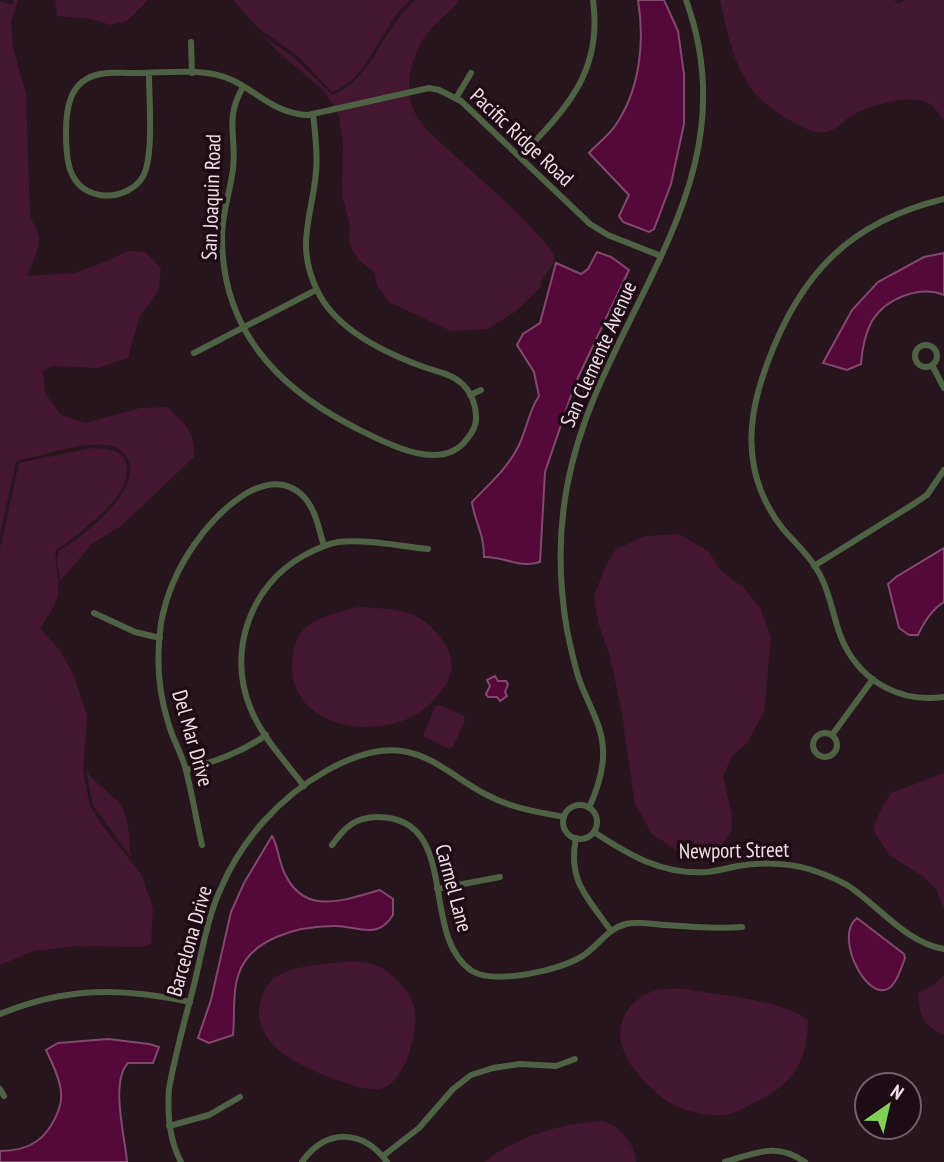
<svg xmlns="http://www.w3.org/2000/svg" width="944" height="1162" font-family="'PT Sans Narrow',sans-serif">
  <style>
    .green { fill: #42172f }
    .water { fill: #550938; stroke: #83496c; stroke-width: 2 }
    .lines { fill: none; stroke-linecap: round; stroke-linejoin: round }
    .minor { stroke: #4e6144; stroke-width: 6 }
    .labels { text-anchor: middle; dominant-baseline: central; stroke-width: 7; stroke-linejoin: round; paint-order: stroke }
    .street-label { font-size: 21px; fill: #eddfe5; stroke: #1d0c15 }
  </style>
  <rect width="100%" height="100%" fill="#27151e"/>
  <g class="green">
    <path d="M14 0H18L11 22 13 48 26 93 30 218C47 241 36 252 27 276L74 273 110 260 127 251 145 252 161 268 159 289 139 318 128 358 98 368 52 366 43 371 45 393 61 415 86 423 140 408 167 407C184 423 196 432 194 457L122 525 92 544 60 581 57 562 59 551C82 538 146 487 127 458 124 453 120 449 115 447 88 438 46 456 19 460L16 463 0 535V1L12 5Z"/>
    <polygon points="55,0 148,0 127,21 110,25 92,19 57,16"/>
    <path d="M233 0H411C380 24 371 78 332 92L299 57 257 27Z"/>
    <path d="M416 0H460C448 15 430 25 421 43 410 63 405 88 413 109 420 126 439 141 452 153 487 186 525 216 554 254V263L540 283 541 287 516 311 488 329 451 331 389 302 377 285 374 272 359 260 352 250 349 240 350 226 342 195 343 143 339 117 334 105 322 89 277 51 261 34 297 60 332 95C373 80 383 25 416 0Z"/>
    <path d="M720 0H894L898 4 905 0H944V121C940 116 935 107 930 104 910 92 866 106 848 118 841 123 834 131 826 132 814 134 805 128 795 123 739 95 733 56 720 0Z"/>
    <path d="M92 448C107 449 125 449 127 467 130 497 86 526 66 544L56 549C54 564 60 579 58 593 56 607 47 617 40 628L61 652 74 676 87 716 83 772 90 806 102 825 141 874 153 908 151 944 141 947 78 946 34 951 0 965V549L19 463Z"/>
    <polygon points="679,534 708,551 721,571 743,587 761,609 771,638 764,712 747,743 732,756 723,776 732,816 731,831 722,847 704,861 682,854 652,834 635,804 621,708 610,657 598,622 594,596 606,565 616,549 646,536"/>
    <path d="M358 607C376 608 394 608 411 614 423 618 433 628 440 637 461 664 451 684 428 706 387 743 290 732 292 664 292 652 296 638 304 629 317 616 341 612 358 607Z"/>
    <polygon points="440,705 464,716 465,720 453,747 449,749 423,736 435,706"/>
    <path d="M86 770C94 782 104 788 114 798 130 811 129 838 131 857L93 805Z"/>
    <polygon points="944,773 944,909 936,889 924,877 889,855 873,829 881,809 891,793"/>
    <path d="M343 962C353 962 365 961 375 965 391 971 410 990 414 1007 420 1028 405 1086 379 1089 364 1090 350 1084 337 1080 304 1068 247 1044 261 999 263 993 267 985 271 981 286 966 323 964 343 962Z"/>
    <path d="M944 975V1035C923 1026 919 1014 918 993L934 985Z"/>
    <path d="M686 989C722 996 779 999 808 1020 808 1055 796 1082 763 1098 752 1103 737 1114 724 1115 708 1116 686 1112 672 1104 654 1093 630 1070 623 1049 613 1024 630 998 654 991 664 988 676 989 686 989Z"/>
    <path d="M603 1121C620 1126 635 1144 636 1162H484C518 1136 561 1123 603 1121Z"/>
  </g>
  <g class="water">
    <path d="M638 0H664L678 31 684 74V124L671 184 654 229 649 232 623 222 619 216 629 195 589 153C597 144 608 136 615 126 640 90 645 42 638 0Z"/>
    <path d="M597 252 611 257 629 270 575 384 545 472 540 562C519 569 504 556 484 557 484 532 475 524 472 502 489 484 507 469 518 447 527 430 528 412 539 396L534 372 517 345 523 334 540 323 556 263 581 274 588 269Z"/>
    <path d="M944 253V295C920 285 886 298 872 321 865 334 862 349 861 364L847 370 823 363 852 310 878 282 924 257Z"/>
    <path d="M944 548V602C932 609 924 622 918 635H909L899 628 888 584 896 577Z"/>
    <polygon points="495,676 498,681 506,681 508,684 505,692 507,696 500,701 497,697 488,697 486,694 490,686 487,680"/>
    <path d="M272 836C278 845 278 859 284 872 304 917 343 900 380 890L393 899V915C389 921 384 927 377 929 363 933 348 925 334 926 299 926 249 938 238 976 232 994 235 1016 233 1035L209 1043 198 1038 211 1000 231 912 244 883Z"/>
    <path d="M857 918 904 954 905 958C902 966 899 976 894 983 873 1014 831 937 857 918Z"/>
    <path d="M108 1039 149 1044 159 1047 153 1063H128C110 1082 125 1136 127 1162H0V1151C13 1151 26 1149 37 1141 50 1132 63 1108 61 1092 60 1078 52 1063 46 1050L58 1043Z"/>
  </g>
  <g class="lines">
    <g class="minor">
      <polyline points="191,42 192,73"/>
      <path d="M149 73C149 99 153 145 146 169 141 188 119 198 100 195 67 189 66 158 66 132 66 107 70 80 100 74 111 72 125 73 137 73 167 73 204 67 232 80 259 93 276 114 308 115L429 88 439 90 461 101 590 224 608 235 661 256"/>
      <path d="M243 87C224 120 237 135 233 169 230 192 222 214 222 237 222 328 275 386 352 426 382 441 441 475 467 439 473 432 477 424 476 415 475 403 470 390 460 382 450 373 434 371 421 366 383 352 335 329 317 290 295 244 312 218 316 172 318 152 315 134 313 114"/>
      <polyline points="456,98 471,73"/>
      <path d="M520 157C566 109 603 72 593 0"/>
      <path d="M944 199C849 222 800 274 767 364 755 397 747 431 754 467 758 488 769 512 783 529 797 545 813 559 822 579 832 599 834 624 844 644 863 683 902 703 944 697"/>
      <circle cx="926" cy="356" r="11"/>
      <polyline points="194,353 316,290"/>
      <polyline points="932,365 944,388"/>
      <polyline points="470,395 481,390"/>
      <polyline points="814,566 912,505 927,495 944,470"/>
      <polyline points="94,613 135,632 160,638"/>
      <circle cx="825" cy="745" r="12"/>
      <polyline points="832,735 873,679"/>
      <path d="M186 770C215 761 241 753 266 735"/>
      <path d="M304 786C285 761 261 736 250 707 227 651 251 585 303 556 314 550 326 544 338 542 368 539 399 546 428 549"/>
      <circle cx="580" cy="822" r="17"/>
      <path d="M589 808C597 790 604 771 603 751 603 725 586 701 578 676 574 662 570 645 567 630 559 583 558 534 567 487 598 315 755 189 686 0"/>
      <path d="M594 832C629 855 662 875 707 872 717 871 728 868 738 866 763 862 789 863 812 870 824 874 836 879 847 885 878 905 906 943 944 949"/>
      <path d="M576 838C567 881 588 898 611 931"/>
      <path d="M202 845C196 819 192 792 185 767 181 752 172 738 168 722 158 690 156 657 161 623 166 596 178 568 194 545 214 515 268 459 304 497 316 510 319 530 324 546"/>
      <path d="M332 845C345 827 355 817 378 817 462 818 418 935 472 971 495 985 563 970 584 955 599 945 607 929 626 924 638 921 651 924 663 925 690 927 716 929 742 927"/>
      <polyline points="437,889 500,877"/>
      <path d="M0 1014C66 987 121 987 190 1002"/>
      <polyline points="0,1089 4,1096"/>
      <polyline points="169,1126 209,1115 240,1097"/>
      <polyline points="383,1156 419,1128 453,1089 471,1075 493,1068 520,1064 556,1066 575,1059"/>
      <path d="M181 1162C169 1139 167 1115 169 1089 175 1054 185 1020 194 985 202 953 207 918 221 888 242 839 280 797 326 771 349 758 376 747 402 751 435 756 459 781 487 795 511 808 537 812 564 817"/>
      <path d="M302 1162C326 1128 363 1129 387 1162"/>
      <path d="M725 1162C756 1153 776 1142 805 1162"/>
    </g>
  </g>
  <g class="labels">
    <g class="street-label">
      <text transform="translate(522 137) rotate(43)">Pacific Ridge Road</text>
      <text transform="translate(211 197) rotate(-88)">San Joaquin Road</text>
      <text transform="translate(598 354) rotate(-66)">San Clemente Avenue</text>
      <text transform="translate(193 738) rotate(74)">Del Mar Drive</text>
      <text transform="translate(734 850) rotate(-1)">Newport Street</text>
      <text transform="translate(454 888) rotate(75)">Carmel Lane</text>
      <text transform="translate(189 941) rotate(-74)">Barcelona Drive</text>
    </g>
  </g>
  <g transform="translate(888 1106) rotate(34)"><circle r="33" fill="#1d0c15" stroke="#706068" stroke-width="2"/>
  <path d="M0-5L12 26L0 18L-12 26Z" fill="#80d051"/>
  <text y="-10" font-size="19" font-weight="bold" text-anchor="middle" fill="#eddfe5">N</text>
  </g>
</svg>
